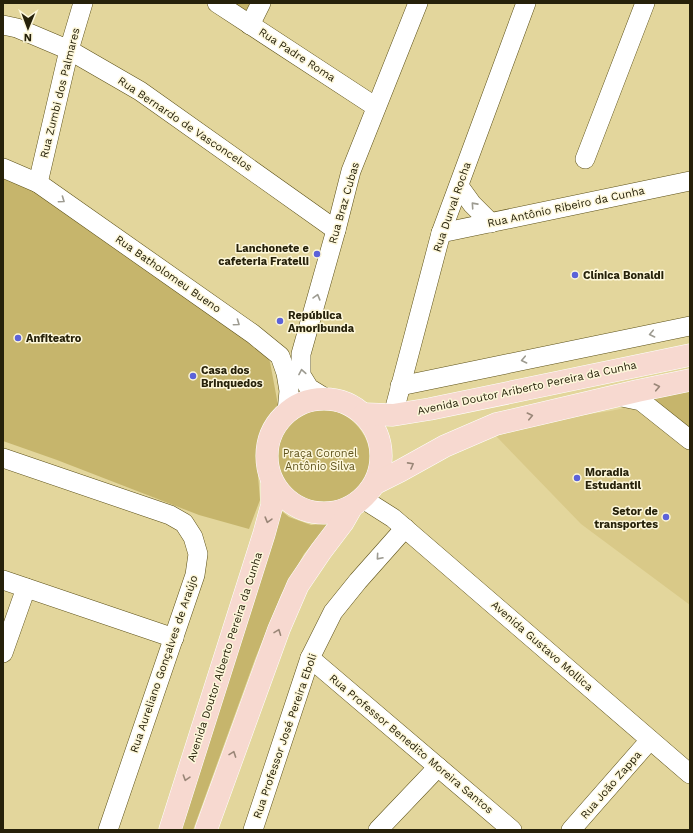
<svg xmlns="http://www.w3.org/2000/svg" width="693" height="833" font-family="'Work Sans',sans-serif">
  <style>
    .built { fill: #d9c988 }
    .green { fill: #c6b56c }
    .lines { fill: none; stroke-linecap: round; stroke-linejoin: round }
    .minor-casing { stroke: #5c5017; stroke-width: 20 }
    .major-casing { stroke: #fff; stroke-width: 23 }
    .minor { stroke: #fff; stroke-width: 19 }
    .major { stroke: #f7d9d0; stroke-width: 22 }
    .oneway { stroke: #9d9b91 }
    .oneway2 { stroke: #998677 }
    .poi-dot { fill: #5c62d9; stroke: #fdf7da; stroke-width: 1.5 }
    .labels { text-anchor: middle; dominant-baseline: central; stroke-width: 3; stroke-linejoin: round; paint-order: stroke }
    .street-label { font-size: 11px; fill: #26210a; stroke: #fdf7da }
    .poi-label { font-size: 11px; font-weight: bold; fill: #26210a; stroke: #fdf7da; text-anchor: start }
    .park-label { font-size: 11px; fill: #61551e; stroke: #fdf7da }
  </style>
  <rect width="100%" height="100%" fill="#e3d69c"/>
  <polygon class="built" points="690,395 690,605 581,524 496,436 552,420 610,411"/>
  <g class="green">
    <polygon points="230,3 254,3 249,11 245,11"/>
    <polygon points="3,175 33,186 259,344 270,362 278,405 256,451 260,500 249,529 199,515 57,460 3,441"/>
    <polygon points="689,390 689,405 690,408 690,433 650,398"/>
    <circle cx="320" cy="459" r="50"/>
    <polygon points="279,509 289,517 311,525 329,523 304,554 281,595 255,659 193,830 175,830"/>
  </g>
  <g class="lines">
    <defs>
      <g id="minor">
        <polyline points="217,3 376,107"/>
        <polyline points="3,25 17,28 69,50 140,91 336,230"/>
        <polyline points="250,25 261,3"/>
        <polyline points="585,159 645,3"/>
        <polyline points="3,168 38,183 253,334 280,356 286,373 289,391 287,412"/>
        <polyline points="38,183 69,50 83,3"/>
        <polyline points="459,186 472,204 491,223"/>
        <polyline points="441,233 690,181"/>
        <polyline points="400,386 690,326"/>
        <polyline points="617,396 641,401 690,440"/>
        <polyline points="327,399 309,388 301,375 301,354 336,230 351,171 418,3"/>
        <polyline points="393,415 441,233 526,3"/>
        <polyline points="3,458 170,515 184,523 193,537 198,554 195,575 108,830"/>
        <polyline points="363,499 393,518 690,774"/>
        <polyline points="3,580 174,638"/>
        <polyline points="3,653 26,588"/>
        <polyline points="310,658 512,830"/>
        <polyline points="253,830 310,658 333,612 358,581 405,528"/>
        <polyline points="378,830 438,767"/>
        <polyline points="571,830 650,740"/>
      </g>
      <g id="major">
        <circle cx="324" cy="456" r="57"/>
        <polyline points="364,414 393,415 430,409 690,355"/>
        <polyline points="376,483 400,471 445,446 496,424 637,391 690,380"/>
        <polyline points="170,830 264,534 272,505 272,482"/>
        <polyline points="206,830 279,629 298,585 321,551 343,522 351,508"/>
      </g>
    </defs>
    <use href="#minor" class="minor-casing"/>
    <use href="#major" class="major-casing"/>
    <use href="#minor" class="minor"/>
    <use href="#major" class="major"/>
  </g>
  <defs><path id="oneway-chevron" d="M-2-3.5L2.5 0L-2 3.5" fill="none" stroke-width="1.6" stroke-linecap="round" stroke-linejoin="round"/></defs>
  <g class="oneway">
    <use href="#oneway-chevron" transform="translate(62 200) rotate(35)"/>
    <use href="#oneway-chevron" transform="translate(474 205) rotate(-132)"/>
    <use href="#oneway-chevron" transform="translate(317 297) rotate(-74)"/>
    <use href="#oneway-chevron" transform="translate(237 323) rotate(35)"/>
    <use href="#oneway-chevron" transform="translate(652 334) rotate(168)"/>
    <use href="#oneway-chevron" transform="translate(524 360) rotate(168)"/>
    <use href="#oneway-chevron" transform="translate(302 372) rotate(-100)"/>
    <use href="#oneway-chevron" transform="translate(379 557) rotate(131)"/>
  </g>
  <g class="oneway2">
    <use href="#oneway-chevron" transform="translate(657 387) rotate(-12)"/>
    <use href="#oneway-chevron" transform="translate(530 416) rotate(-13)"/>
    <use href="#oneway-chevron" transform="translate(411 465) rotate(-29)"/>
    <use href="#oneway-chevron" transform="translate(268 520) rotate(106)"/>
    <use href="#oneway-chevron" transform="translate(278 632) rotate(-69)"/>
    <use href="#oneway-chevron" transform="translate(233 754) rotate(-70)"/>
    <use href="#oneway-chevron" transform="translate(186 778) rotate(108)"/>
  </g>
  <g class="poi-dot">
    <circle cx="317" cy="254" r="4"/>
    <circle cx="575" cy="275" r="4"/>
    <circle cx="280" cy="321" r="4"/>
    <circle cx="18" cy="338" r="4"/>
    <circle cx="193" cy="376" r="4"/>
    <circle cx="577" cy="478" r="4"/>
    <circle cx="666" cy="517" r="4"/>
  </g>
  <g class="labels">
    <g class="street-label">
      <text transform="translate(297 55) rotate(33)">Rua Padre Roma</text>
      <text transform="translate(60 93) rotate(-76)">Rua Zumbi dos Palmares</text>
      <text transform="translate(185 124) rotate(34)">Rua Bernardo de Vasconcelos</text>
      <text transform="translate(344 203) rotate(-74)">Rua Braz Cubas</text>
      <text transform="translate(452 207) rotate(-71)">Rua Durval Rocha</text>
      <text transform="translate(566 207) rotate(-12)">Rua Antônio Ribeiro da Cunha</text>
      <text transform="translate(168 274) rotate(35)">Rua Batholomeu Bueno</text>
      <text transform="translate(527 388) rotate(-12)">Avenida Doutor Ariberto Pereira da Cunha</text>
      <text transform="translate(542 646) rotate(41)">Avenida Gustavo Mollica</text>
      <text transform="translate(225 657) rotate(-72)">Avenida Doutor Alberto Pereira da Cunha</text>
      <text transform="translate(164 664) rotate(-71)">Rua Aureliano Gonçalves de Araújo</text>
      <text transform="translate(285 736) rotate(-71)">Rua Professor José Pereira Eboli</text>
      <text transform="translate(411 744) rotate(40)">Rua Professor Benedito Moreira Santos</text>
      <text transform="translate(611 785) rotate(-49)">Rua João Zappa</text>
    </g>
    <g class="poi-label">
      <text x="309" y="248" text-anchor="end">Lanchonete e<tspan x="309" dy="13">cafeteria Fratelli</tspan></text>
      <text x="583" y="275">Clínica Bonaldi</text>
      <text x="288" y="315">República<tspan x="288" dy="13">Amoribunda</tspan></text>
      <text x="26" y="338">Anfiteatro</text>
      <text x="201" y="370">Casa dos<tspan x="201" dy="13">Brinquedos</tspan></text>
      <text x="585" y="472">Moradia<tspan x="585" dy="13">Estudantil</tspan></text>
      <text x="658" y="511" text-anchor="end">Setor de<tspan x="658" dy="13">transportes</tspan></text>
    </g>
    <g class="park-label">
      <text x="320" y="453">Praça Coronel<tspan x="320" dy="13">Antônio Silva</tspan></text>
    </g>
  </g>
  <rect width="693" height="833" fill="none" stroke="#26210a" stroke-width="8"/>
  <g transform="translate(28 28) rotate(181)" stroke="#fdf7da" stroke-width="3" paint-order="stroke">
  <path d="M0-3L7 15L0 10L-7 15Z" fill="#26210a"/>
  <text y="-6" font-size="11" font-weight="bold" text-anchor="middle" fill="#26210a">N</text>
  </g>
</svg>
